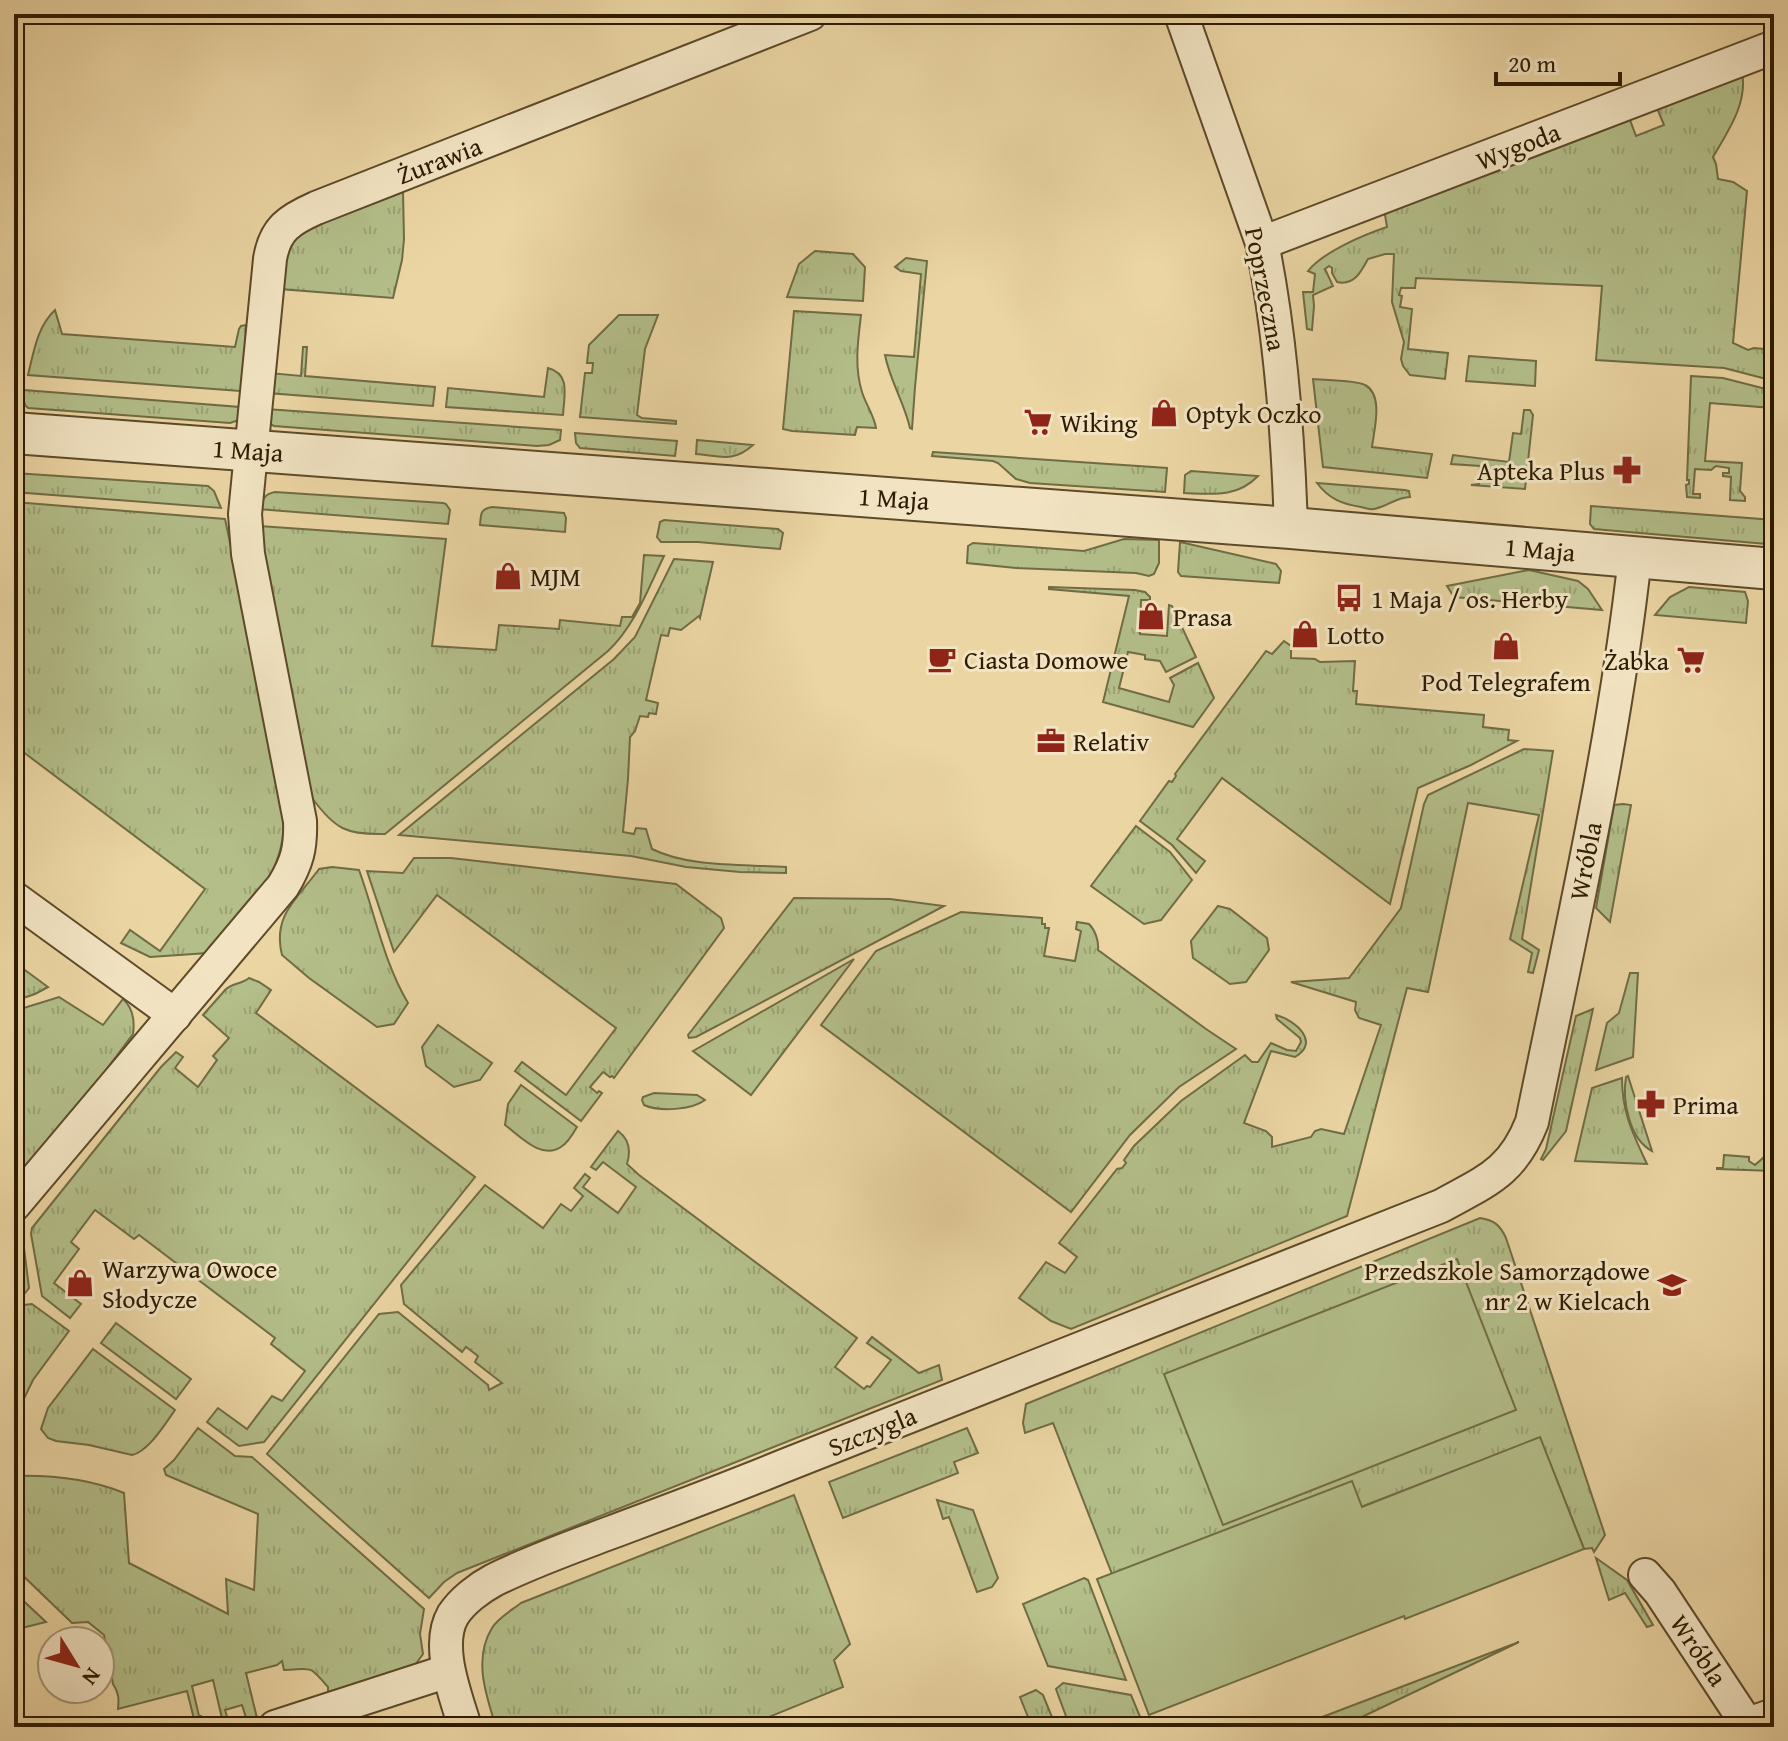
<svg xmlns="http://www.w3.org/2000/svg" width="1788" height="1741" font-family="'Gentium Book Plus',serif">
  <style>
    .grass { fill: url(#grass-tufts); stroke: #706c44; stroke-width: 2 }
    .pitch { fill: #b3be89; stroke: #706c44; stroke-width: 2 }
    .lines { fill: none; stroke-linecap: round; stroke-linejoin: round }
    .minor-casing { stroke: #5d4a29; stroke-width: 36 }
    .tertiary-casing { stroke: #5d4a29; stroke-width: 44 }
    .minor { stroke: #f2e4c3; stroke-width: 32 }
    .tertiary { stroke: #f2e4c3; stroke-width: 40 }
    .labels { text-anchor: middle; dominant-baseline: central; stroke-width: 6; stroke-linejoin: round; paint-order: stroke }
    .street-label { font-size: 26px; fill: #2e1b00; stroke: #f2e4c3 }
    .poi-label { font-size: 26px; fill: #2e1b00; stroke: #f2e4c3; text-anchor: start }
  </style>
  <defs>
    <pattern id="grass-tufts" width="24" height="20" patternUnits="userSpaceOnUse" patternTransform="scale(2)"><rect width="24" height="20" fill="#b3be89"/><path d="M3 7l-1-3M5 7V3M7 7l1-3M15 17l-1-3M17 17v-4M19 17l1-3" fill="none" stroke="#9aa374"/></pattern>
  </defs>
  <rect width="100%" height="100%" fill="#ebd5a3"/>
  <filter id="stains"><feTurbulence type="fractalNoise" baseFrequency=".0025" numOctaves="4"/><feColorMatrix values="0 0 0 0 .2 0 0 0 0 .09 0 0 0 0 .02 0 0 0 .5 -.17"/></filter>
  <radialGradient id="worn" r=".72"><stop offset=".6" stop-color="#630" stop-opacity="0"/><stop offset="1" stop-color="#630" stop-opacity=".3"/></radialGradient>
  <g class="grass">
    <path d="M1742 72C1748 103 1728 131 1713 157L1716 164 1718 179 1733 182 1747 191 1733 343 1748 350 1754 348 1774 350V381L1724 368 1596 360 1602 286 1416 278 1415 288H1401L1399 295 1402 296 1400 307 1412 309 1408 349 1448 353 1445 379 1410 375 1403 366 1401 359 1404 342 1392 302 1394 254H1385L1368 259C1361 272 1354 286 1337 282L1332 273V268L1329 266 1325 269 1333 286 1313 295 1314 306 1312 330 1307 329 1303 292H1313L1315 274 1308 271C1323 252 1363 235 1387 227L1384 209 1492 173 1630 120 1636 136 1664 125 1657 108Z"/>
    <polygon points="403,192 404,239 402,260 393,298 280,289 292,234"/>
    <polygon points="815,251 853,254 865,267 863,301 787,297 799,264"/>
    <path d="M906 258 927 261 915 387 912 429 910 428C904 402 890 381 885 355L914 357 921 274 901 271 895 267Z"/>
    <path d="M55 310 62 334 235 347 239 329 241 326 246 325 243 387 240 391 28 375C34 351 37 327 55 310Z"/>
    <path d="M794 311 861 315C858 340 854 367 862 392 866 405 874 415 876 428L857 427 855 435 792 431 783 429Z"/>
    <polygon points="619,315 658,315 645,349 637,415 642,418 676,421 676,424 580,417 585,373 592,373 593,363 587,363 589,345"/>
    <polygon points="303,347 307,347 305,376 435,387 433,406 268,393 270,373 301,376"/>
    <polygon points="1469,356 1536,361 1535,386 1466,381"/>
    <path d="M548 368C571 374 564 396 563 415L446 407 448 388 544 397Z"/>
    <polygon points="1691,376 1723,378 1774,391 1774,429 1771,424 1772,408 1710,403 1705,461 1742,463 1740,491 1745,497 1745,501 1730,500 1731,477 1723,476 1723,473 1729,473 1729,468 1716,466 1711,470 1695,469 1693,494 1700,494 1700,498 1687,497 1686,485 1689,484 1689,480 1687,480"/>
    <path d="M1313 379C1324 380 1357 380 1365 385 1384 395 1374 430 1372 447L1432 454 1427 478 1323 467Z"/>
    <path d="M24 390 240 407 239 420 230 423 28 408C22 404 24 397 24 390Z"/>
    <polygon points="266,409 561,430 560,440 549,445 537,446 274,426 266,422"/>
    <polygon points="1524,410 1530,410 1533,415 1525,489 1471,485 1479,484 1480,466 1451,464 1453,455 1509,462 1513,433 1521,434"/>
    <polygon points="575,433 677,441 675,456 580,448 576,443"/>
    <path d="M697 440 753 445C733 463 720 456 696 454Z"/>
    <polygon points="933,452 1167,468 1165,492 1030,483 1016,479 998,463 993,461 932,456"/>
    <path d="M1191 471 1258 476C1237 498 1212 494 1184 493L1185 475Z"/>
    <polygon points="14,473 208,486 214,491 221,508 14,492"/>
    <path d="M1317 483 1405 490 1409 491 1410 497C1396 497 1387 507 1374 509 1369 510 1365 508 1361 507 1342 504 1329 499 1317 483Z"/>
    <path d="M275 492 443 503 446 504 450 510 448 524 257 509 261 507C263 498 265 494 275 492Z"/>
    <path d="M14 502 225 519 263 698 284 824C283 845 278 863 267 880L208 953 150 957 121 943 130 930 160 951 205 889 14 745Z"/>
    <polygon points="1591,506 1774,520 1774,542 1767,544 1594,529 1590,524"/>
    <path d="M492 507 564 513 566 518 565 532 480 525C481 514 480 509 492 507Z"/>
    <polygon points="664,520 778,529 783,533 780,549 698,542 661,542 657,537 660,522"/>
    <path d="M259 526 446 539 432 646 496 650 499 625 559 629 560 620 620 626 622 617H632L640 603 644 555 664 556C648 589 635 625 608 651L385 834C346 835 335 829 312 798L264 569Z"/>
    <polygon points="1124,539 1159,540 1159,563 1154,574 1149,576 1136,573 1016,568 967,563 968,546 973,543 1084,551"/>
    <polygon points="1180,542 1276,564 1281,571 1279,583 1181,576 1178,572"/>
    <path d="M674 559 713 562 700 618 699 616 681 630 670 628 668 636 661 635 646 700 658 703 656 714 649 713 648 717 640 716 635 731 630 737 628 779 623 832 634 834 636 828 646 829 652 849C690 868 744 864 786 867V873L740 872 686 867 631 856 399 835 614 659 635 637Z"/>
    <polygon points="1529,570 1578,581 1588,589 1602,610 1454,597 1447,586"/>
    <polygon points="1049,587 1135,590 1145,592 1150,597 1150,600 1141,600 1140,634 1167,636 1169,605 1172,606 1196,657 1166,672 1160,661 1145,659 1145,655 1128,652 1119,688 1169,702 1174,685 1170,678 1198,663 1214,698 1193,727 1103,702 1129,596 1049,589"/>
    <polygon points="1689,587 1745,592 1748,601 1746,623 1655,615 1670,597"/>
    <polygon points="1284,641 1291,646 1291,658 1315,659 1320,662 1355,661 1353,691 1357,691 1356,704 1484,715 1483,727 1509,730 1508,740 1517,741 1471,765 1418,788 1390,904 1222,778 1177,839 1205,861 1196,873 1172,845 1140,821 1169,781 1172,782 1176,776 1175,774 1266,651 1272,654"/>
    <path d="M1524 749 1553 751 1522 939 1539 950 1533 973 1528 972 1532 953 1510 939 1539 815 1468 803 1428 992 1407 988 1347 1216 1071 1329 1051 1321 1019 1298 1046 1262 1065 1273 1077 1257 1059 1243 1117 1169 1122 1168 1126 1163 1124 1160 1134 1146 1181 1101 1245 1055 1252 1062H1258L1271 1043 1287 1050 1296 1051 1301 1042 1300 1038 1277 1019 1276 1015C1295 1020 1321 1042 1295 1057L1271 1051 1244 1123 1266 1131 1272 1137V1147L1311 1137 1315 1131 1321 1129 1344 1134 1381 1025 1359 1018 1355 1010 1356 1002 1291 982 1349 978 1401 908 1424 804 1428 795Z"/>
    <polygon points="1623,804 1631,805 1610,922 1596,908 1614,805"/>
    <polygon points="1136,826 1170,852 1192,880 1161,920 1144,924 1091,886"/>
    <polygon points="414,858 451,858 676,884 721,918 724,928 614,1078 612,1076 610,1077 603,1072 590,1087 597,1093 599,1091 602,1093 581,1121 515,1071 522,1062 566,1095 616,1028 437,895 394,952 367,871 403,873"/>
    <path d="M332 867 359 870C375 914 384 963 408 1003L394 1024 377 1027 309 978 282 955C272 915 298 898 319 869Z"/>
    <polygon points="794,898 890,899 944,906 696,1037 689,1038 688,1035 692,1030"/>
    <polygon points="1218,906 1230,909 1267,938 1269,950 1246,982 1230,984 1193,958 1191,941"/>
    <path d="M961 912 1042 918V924H1045V928H1049L1044 956 1075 961 1081 931 1076 929 1077 922 1089 924C1095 930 1099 941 1098 950L1206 1029 1236 1049 1179 1087 1130 1135 1071 1212 821 1025 876 951Z"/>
    <polygon points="854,959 751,1095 693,1051"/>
    <polygon points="14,962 48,987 35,994 14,1001"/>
    <polygon points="1630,973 1638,973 1633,1057 1596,1070 1607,1023 1619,1013"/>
    <path d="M249 978 259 982 271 990 256 1013 475 1177 264 1442 239 1446 207 1422 218 1408 247 1429 272 1396 282 1401 305 1371 271 1344 275 1338 139 1235 134 1239 95 1210 71 1242 79 1249 54 1283 81 1304 70 1318 42 1296 31 1234 32 1228 161 1067 176 1052 183 1057 175 1068 198 1087 217 1060 213 1056 229 1038 203 1015 226 989C233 983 242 984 249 978Z"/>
    <path d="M59 997 103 1025 123 999C133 1008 135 1020 133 1034L64 1126 14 1185V1011Z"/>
    <polygon points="1593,1009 1566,1131 1543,1160 1541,1159 1546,1149 1576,1016"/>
    <polygon points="438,1025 492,1063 480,1080 454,1087 426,1066 422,1047"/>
    <path d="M1628 1076 1652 1151C1629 1139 1622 1100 1626 1077Z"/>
    <path d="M1622 1078C1622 1113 1633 1134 1647 1164L1575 1161 1592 1088Z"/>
    <path d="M521 1085 577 1127C573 1134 568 1143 561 1147 541 1160 520 1136 505 1125L508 1104Z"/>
    <path d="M654 1093 697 1095 705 1100C692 1110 659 1112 644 1105L642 1100 643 1097Z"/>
    <path d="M618 1131C629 1139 631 1151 627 1164L639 1175 857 1338 835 1367 864 1389 867 1386 870 1387 891 1360 867 1343 872 1337 919 1373 939 1365 942 1380 457 1573 444 1582 429 1598 267 1454 379 1314 398 1312 488 1385 489 1390 502 1383 475 1362 478 1356 466 1347 462 1352 404 1304 401 1285 485 1185 543 1228 561 1204 571 1211 583 1196 574 1188 585 1174 590 1178 583 1187 618 1213 636 1187 603 1162 596 1170 591 1167Z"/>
    <polygon points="1724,1155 1749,1157 1749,1161 1755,1165 1763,1158 1774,1162 1774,1171 1717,1169 1717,1168 1723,1168"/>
    <path d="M1480 1218C1494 1220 1500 1225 1506 1238L1605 1535 1594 1552 1592 1548 1584 1549 1540 1438 1361 1507 1351 1482 1112 1574 1053 1423 1025 1433 1023 1423 1026 1404Z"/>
    <polygon points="21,1224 29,1288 25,1293 14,1294 14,1232"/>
    <polygon points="32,1304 69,1331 33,1380 14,1419 14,1306"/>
    <polygon points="116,1323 191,1379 176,1399 101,1343"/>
    <path d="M93 1349 175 1410C165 1424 148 1452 132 1455L89 1445 56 1441 48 1438 41 1429 48 1408Z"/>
    <path d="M198 1428 235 1456 252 1457 424 1609 420 1634 423 1654 415 1665 330 1693 328 1690V1687C308 1664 313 1669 284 1670L282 1661 277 1665 246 1673 257 1718H261L263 1723 249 1727 242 1705 225 1710 230 1727H224L213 1680 192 1686 199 1716H201L204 1727H196L187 1691 118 1709C119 1699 119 1693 113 1684L104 1635 88 1622 72 1623 14 1567V1476C51 1475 90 1479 124 1493L129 1563 228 1614 226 1579 254 1590 258 1514 166 1475 164 1469 174 1460Z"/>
    <polygon points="967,1428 978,1453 954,1462 958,1473 843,1518 829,1482"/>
    <path d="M794 1495 850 1644 834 1660 843 1687 744 1727H496C486 1695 473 1659 492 1628 498 1618 512 1610 521 1603Z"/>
    <polygon points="937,1500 973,1510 998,1578 992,1587 977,1592 949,1517 943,1519"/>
    <polygon points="1596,1558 1627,1580 1653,1625 1647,1627 1625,1593 1609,1600"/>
    <polygon points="1084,1578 1088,1580 1126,1680 1048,1666 1023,1604"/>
    <polygon points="14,1592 46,1622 14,1630"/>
    <polygon points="1519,1642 1341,1727 1296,1727"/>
    <polygon points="1063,1683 1131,1695 1141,1719 1137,1727 1070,1727 1056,1689"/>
    <polygon points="1036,1690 1043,1695 1056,1727 1032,1727 1020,1697"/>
  </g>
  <g class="pitch">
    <polygon points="1457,1259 1516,1410 1223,1525 1164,1374"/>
    <polygon points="1540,1437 1584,1549 1405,1619 1404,1616 1149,1715 1097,1579 1352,1481 1362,1507"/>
  </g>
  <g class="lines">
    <defs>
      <g id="minor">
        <path d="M1181 14 1262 243C1281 336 1288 433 1291 528"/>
        <polyline points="1262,243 1774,47"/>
        <polyline points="14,898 175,1015"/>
        <path d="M14 1205 283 886C297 863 301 848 300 821L248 554 245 514 270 259C275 229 289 220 316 208L810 14"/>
        <polyline points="1645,1575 1660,1592 1749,1727"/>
        <polyline points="275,1727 448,1671"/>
        <path d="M465 1727C456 1696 435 1646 453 1615 462 1601 479 1588 494 1580 532 1561 572 1547 612 1532 668 1511 725 1490 781 1467 1001 1380 1221 1293 1441 1206 1486 1181 1512 1173 1532 1122 1570 935 1614 747 1635 557"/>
        <polyline points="1739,1727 1774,1715"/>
      </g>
      <polyline id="tertiary" points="14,433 1291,528 1774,569"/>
    </defs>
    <use href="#minor" class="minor-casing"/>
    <use href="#tertiary" class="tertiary-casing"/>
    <use href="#minor" class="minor"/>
    <use href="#tertiary" class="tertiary"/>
  </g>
  <defs>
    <symbol id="shop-bare" viewBox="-9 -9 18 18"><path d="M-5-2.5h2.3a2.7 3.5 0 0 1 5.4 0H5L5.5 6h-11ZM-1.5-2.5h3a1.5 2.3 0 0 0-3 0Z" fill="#8f2418" stroke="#f2e4c3" stroke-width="2.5" paint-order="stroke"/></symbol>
    <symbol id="supermarket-bare" viewBox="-9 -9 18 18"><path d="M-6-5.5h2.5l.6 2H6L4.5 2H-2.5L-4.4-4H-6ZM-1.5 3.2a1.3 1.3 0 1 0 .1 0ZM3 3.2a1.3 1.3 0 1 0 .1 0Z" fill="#8f2418" stroke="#f2e4c3" stroke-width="2.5" paint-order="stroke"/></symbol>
    <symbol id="pharmacy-bare" viewBox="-9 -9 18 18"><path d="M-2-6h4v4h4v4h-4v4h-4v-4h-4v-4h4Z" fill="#8f2418" stroke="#f2e4c3" stroke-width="2.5" paint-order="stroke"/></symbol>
    <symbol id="bus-bare" viewBox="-9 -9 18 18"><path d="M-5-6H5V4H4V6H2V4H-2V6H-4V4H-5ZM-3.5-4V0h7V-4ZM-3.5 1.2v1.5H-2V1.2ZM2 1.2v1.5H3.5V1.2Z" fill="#8f2418" stroke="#f2e4c3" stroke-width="2.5" paint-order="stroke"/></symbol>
    <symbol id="cafe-bare" viewBox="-9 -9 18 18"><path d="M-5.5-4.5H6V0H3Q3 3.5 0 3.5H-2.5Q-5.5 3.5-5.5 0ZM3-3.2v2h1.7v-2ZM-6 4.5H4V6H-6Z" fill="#8f2418" stroke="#f2e4c3" stroke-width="2.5" paint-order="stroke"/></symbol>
    <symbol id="office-bare" viewBox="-9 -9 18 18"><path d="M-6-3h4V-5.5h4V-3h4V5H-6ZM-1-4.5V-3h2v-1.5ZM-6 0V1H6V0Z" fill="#8f2418" stroke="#f2e4c3" stroke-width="2.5" paint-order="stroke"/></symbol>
    <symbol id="school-bare" viewBox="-9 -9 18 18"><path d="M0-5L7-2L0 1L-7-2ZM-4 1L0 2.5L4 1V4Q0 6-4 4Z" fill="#8f2418" stroke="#f2e4c3" stroke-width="2.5" paint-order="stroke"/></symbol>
  </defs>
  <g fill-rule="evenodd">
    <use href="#shop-bare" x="1144" y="393" width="40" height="40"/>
    <use href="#supermarket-bare" x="1018" y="402" width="40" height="40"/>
    <use href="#pharmacy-bare" x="1607" y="450" width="40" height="40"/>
    <use href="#shop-bare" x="488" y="556" width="40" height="40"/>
    <use href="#bus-bare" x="1329" y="578" width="40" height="40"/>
    <use href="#shop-bare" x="1131" y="596" width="40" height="40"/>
    <use href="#shop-bare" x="1285" y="614" width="40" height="40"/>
    <use href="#shop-bare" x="1486" y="626" width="40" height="40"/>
    <use href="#cafe-bare" x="922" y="639" width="40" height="40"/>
    <use href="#supermarket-bare" x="1671" y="640" width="40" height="40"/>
    <use href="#office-bare" x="1031" y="721" width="40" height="40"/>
    <use href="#pharmacy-bare" x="1631" y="1084" width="40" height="40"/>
    <use href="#shop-bare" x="60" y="1263" width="40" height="40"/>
    <use href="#school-bare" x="1652" y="1265" width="40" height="40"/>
  </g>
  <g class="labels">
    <g class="street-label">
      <text transform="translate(1518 146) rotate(-21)">Wygoda</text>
      <text transform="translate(439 160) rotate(-21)">Żurawia</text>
      <text transform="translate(1266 289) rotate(79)">Poprzeczna</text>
      <text transform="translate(248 450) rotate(4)">1 Maja</text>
      <text transform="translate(894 498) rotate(4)">1 Maja</text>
      <text transform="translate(1540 549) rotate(5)">1 Maja</text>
      <text transform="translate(1585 861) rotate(-79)">Wróbla</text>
      <text transform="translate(872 1431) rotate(-22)">Szczygla</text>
      <text transform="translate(1699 1650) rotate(56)">Wróbla</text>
    </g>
    <g class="poi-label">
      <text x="1186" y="413">Optyk Oczko</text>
      <text x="1060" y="422">Wiking</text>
      <text x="1605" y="470" text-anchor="end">Apteka Plus</text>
      <text x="530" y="576">MJM</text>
      <text x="1371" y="598">1 Maja / os. Herby</text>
      <text x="1173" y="616">Prasa</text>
      <text x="1327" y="634">Lotto</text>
      <text x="964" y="659">Ciasta Domowe</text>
      <text x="1669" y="660" text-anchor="end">Żabka</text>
      <text x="1506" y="681" text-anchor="middle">Pod Telegrafem</text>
      <text x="1073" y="741">Relativ</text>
      <text x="1673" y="1104">Prima</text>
      <text x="102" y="1268">Warzywa Owoce<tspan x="102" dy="30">Słodycze</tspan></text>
      <text x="1650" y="1270" text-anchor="end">Przedszkole Samorządowe<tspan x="1650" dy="30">nr 2 w Kielcach</tspan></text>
    </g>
  </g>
  <rect width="1788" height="1741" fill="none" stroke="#ebd5a3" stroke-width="48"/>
  <rect x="16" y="16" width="1756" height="1709" fill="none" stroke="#2e1b00" stroke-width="4"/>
  <rect x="24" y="24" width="1740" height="1693" fill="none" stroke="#2e1b00" stroke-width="2"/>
  <g transform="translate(76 1665) rotate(127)"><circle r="38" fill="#f2e4c3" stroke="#a49475" stroke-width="2"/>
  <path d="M0-6L14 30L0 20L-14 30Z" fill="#8f2418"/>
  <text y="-12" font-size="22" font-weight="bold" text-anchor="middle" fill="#2e1b00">N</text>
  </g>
  <path d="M1496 72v12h124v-12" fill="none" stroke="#2e1b00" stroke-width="4"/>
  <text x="1508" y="72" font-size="24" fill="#2e1b00" stroke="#f2e4c3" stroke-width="6" paint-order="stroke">20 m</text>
  <rect width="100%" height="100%" filter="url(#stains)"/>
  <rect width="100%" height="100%" fill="url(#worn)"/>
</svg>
